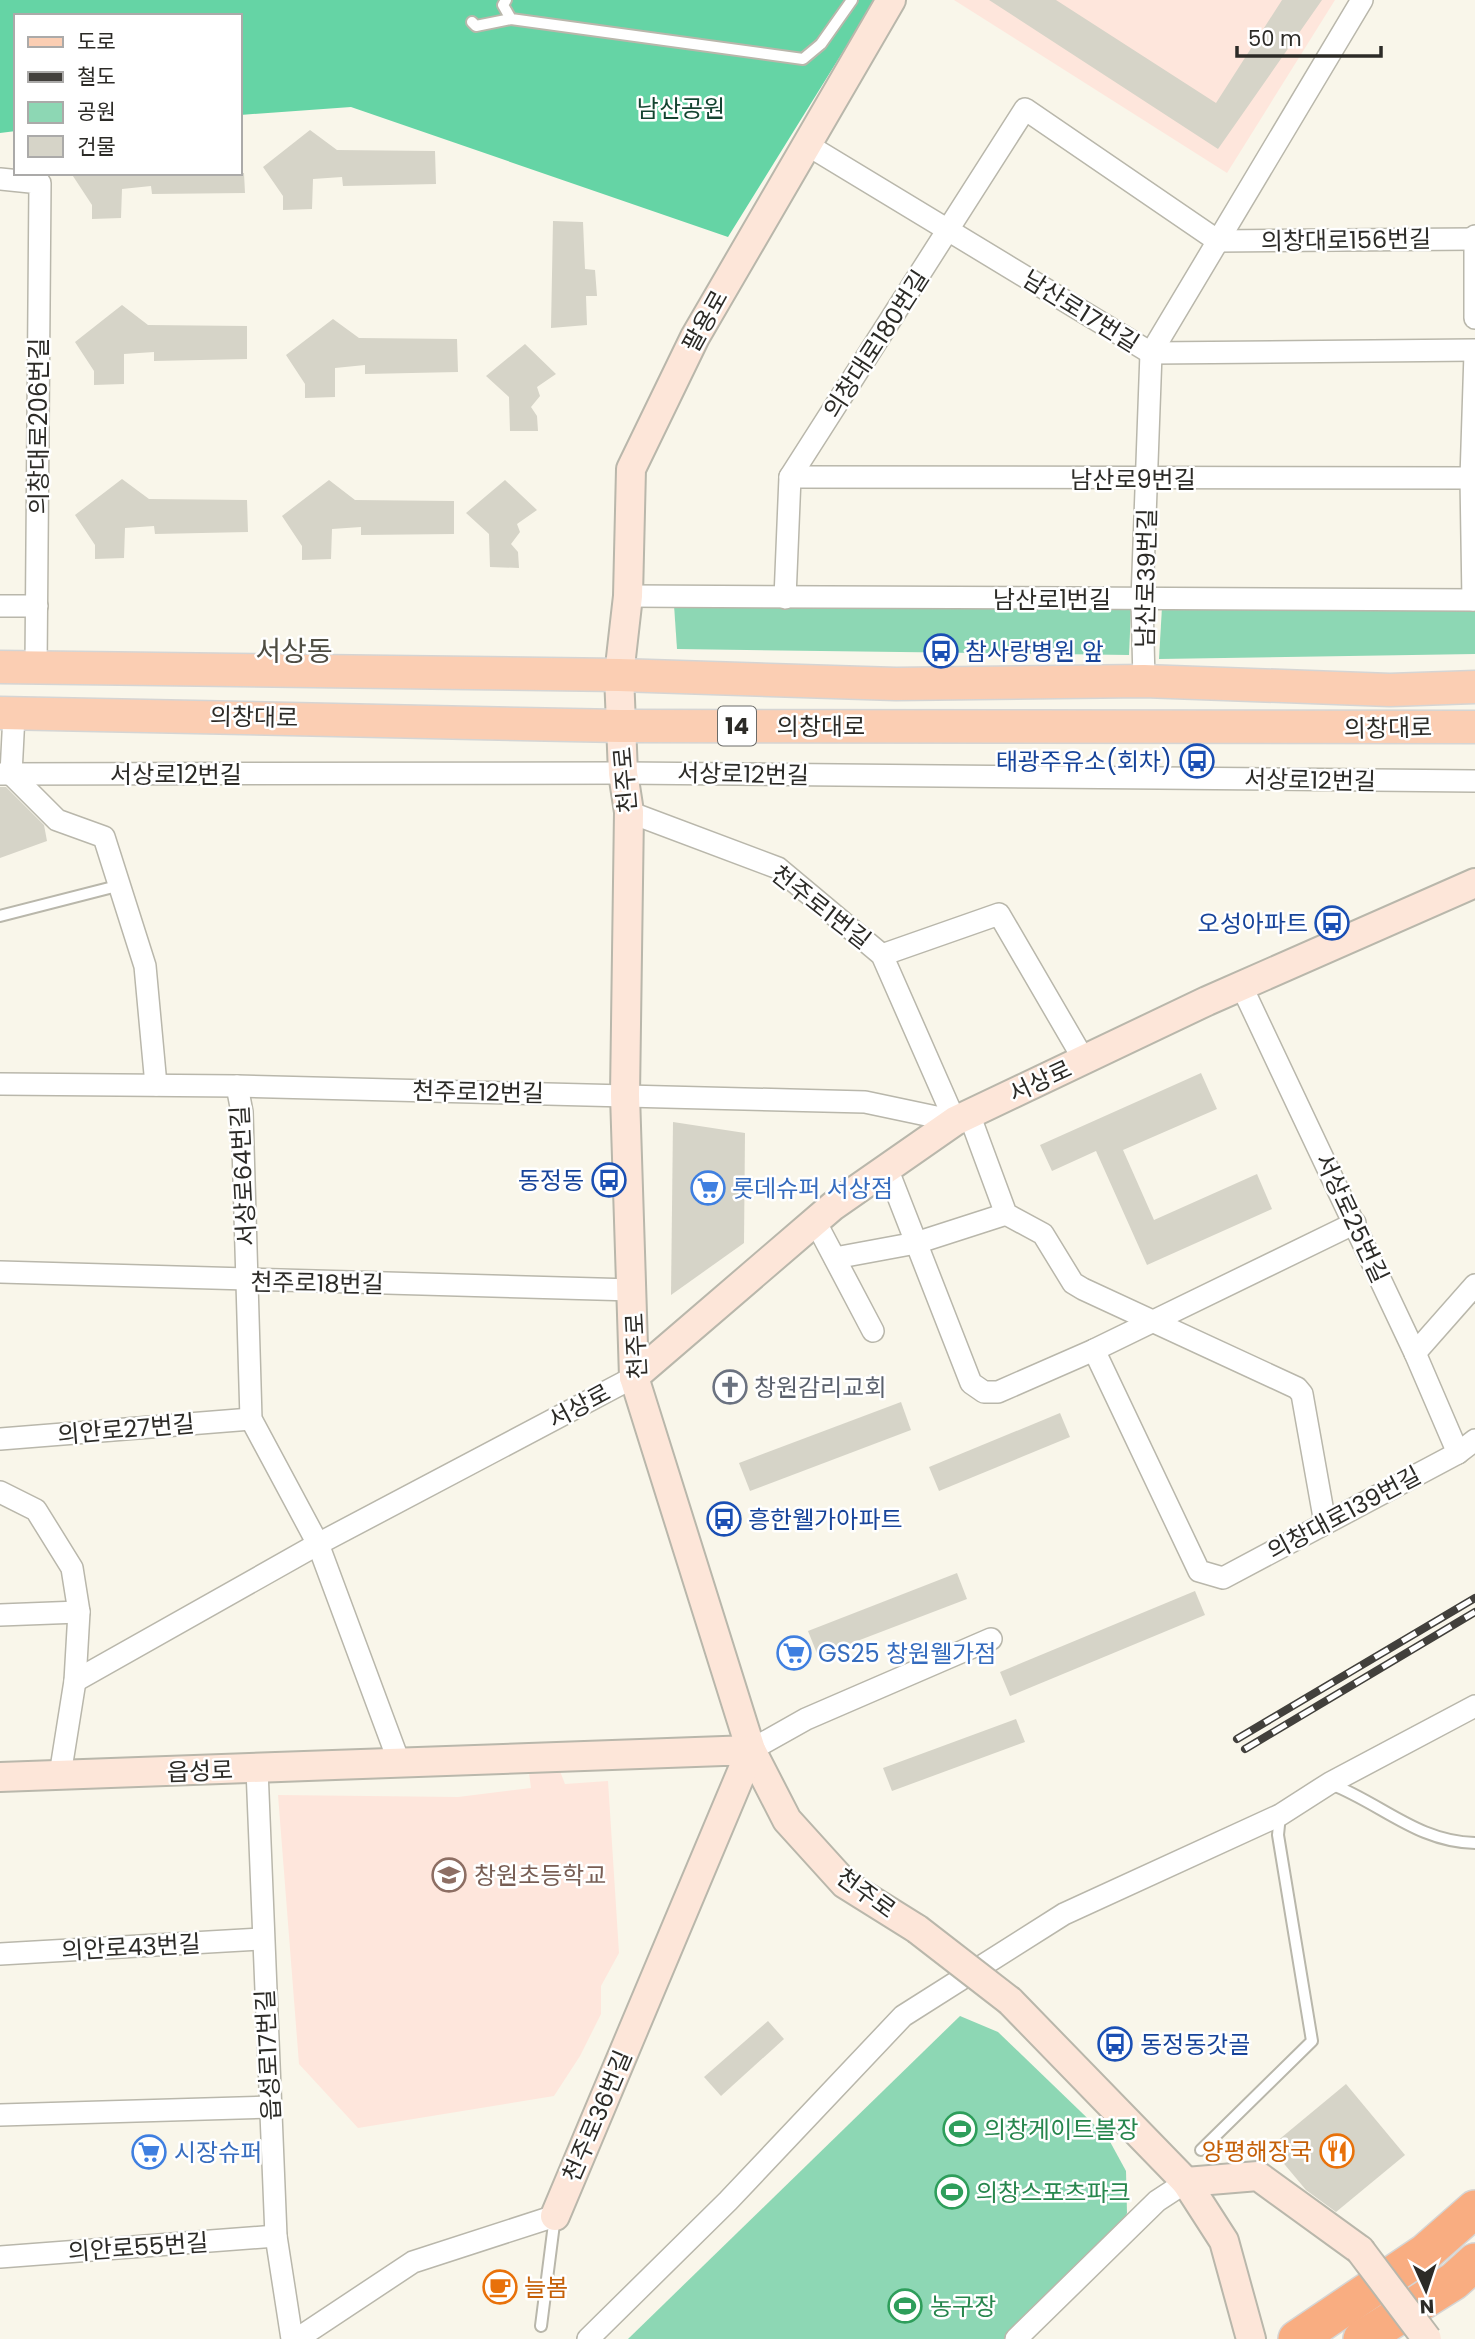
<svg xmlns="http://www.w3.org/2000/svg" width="1475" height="2339" font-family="Poppins,'Noto Sans KR',sans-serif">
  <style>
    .education { fill: #fee6dc }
    .green { fill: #8dd7b4 }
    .forest { fill: #65d4a5 }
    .building { fill: #d6d4c8 }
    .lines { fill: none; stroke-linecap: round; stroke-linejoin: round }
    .lane-casing { stroke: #b9b7ab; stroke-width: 14 }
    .street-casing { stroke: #b9b7ab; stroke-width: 24 }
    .secondary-casing { stroke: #b9b7ab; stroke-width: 32 }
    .primary-casing { stroke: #d5d5d4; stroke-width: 35 }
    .highway-casing { stroke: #d5d5d4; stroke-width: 40 }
    .lane { stroke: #fff; stroke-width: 10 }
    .street { stroke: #fff; stroke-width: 21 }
    .secondary { stroke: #fde6d9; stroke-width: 28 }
    .primary { stroke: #fbceb3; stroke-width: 32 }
    .highway { stroke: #f9ad81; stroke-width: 37 }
    .rail-casing { stroke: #42403c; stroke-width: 8 }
    .rail { stroke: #fff; stroke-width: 5; stroke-dasharray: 16; stroke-linecap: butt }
    .secondary-bridge-casing { stroke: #b9b7ab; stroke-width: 32; stroke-linecap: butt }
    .secondary-bridge { stroke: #fde6d9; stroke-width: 28 }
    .labels { text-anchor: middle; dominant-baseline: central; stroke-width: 5; stroke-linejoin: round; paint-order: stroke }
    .shield { fill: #fff; stroke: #6b6b68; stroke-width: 2 }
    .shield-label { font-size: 23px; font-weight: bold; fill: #2c2b27 }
    .park-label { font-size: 24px; fill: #144431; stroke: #fff }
    .street-label { font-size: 24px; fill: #2c2b27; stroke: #fff }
    .transit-label { font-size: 24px; fill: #164399; stroke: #fff; text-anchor: start }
    .shop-label { font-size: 24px; fill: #366cbe; stroke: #fff; text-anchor: start }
    .worship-label { font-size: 24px; fill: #5b616d; stroke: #fff; text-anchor: start }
    .education-label { font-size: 24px; fill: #785e54; stroke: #fff; text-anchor: start }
    .leisure-label { font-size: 24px; fill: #27864d; stroke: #fff; text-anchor: start }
    .food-label { font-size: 24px; fill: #c56008; stroke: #fff; text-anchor: end }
    .quarter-label { font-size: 28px; fill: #4f4d43; stroke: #fff }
  </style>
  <rect width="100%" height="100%" fill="#f9f6ea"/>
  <g class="education">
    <polygon points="954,0 1335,0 1227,173"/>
    <polygon points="560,1771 565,1784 608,1781 619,1953 601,1986 601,2014 580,2056 554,2096 358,2128 299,2064 278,1795 458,1797 531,1788 529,1773"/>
  </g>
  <g class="green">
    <polygon points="674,605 1131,609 1129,655 677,649"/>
    <polygon points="1162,607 1475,608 1475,654 1159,659"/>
    <polygon points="960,2016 998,2032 1108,2138 1126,2171 1127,2213 1113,2244 1008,2339 628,2339"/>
  </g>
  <polygon class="forest" points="0,0 875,0 728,237 351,107 240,115 240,16 16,16 16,131 0,133"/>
  <g class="building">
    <polygon points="989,0 1056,0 1216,103 1282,0 1322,0 1218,149"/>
    <polygon points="310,130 337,150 435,151 436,184 343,186 342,177 313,179 312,209 283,210 283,196 263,167"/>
    <polygon points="71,173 244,173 245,193 152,194 151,186 122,189 121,218 92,219 92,205"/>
    <polygon points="553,221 583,222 585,269 595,270 597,296 586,296 587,325 551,328"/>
    <polygon points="122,305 148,325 247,326 247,359 154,361 154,352 124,354 124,384 94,385 94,371 75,342"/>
    <polygon points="333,319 359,338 457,339 458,372 365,374 365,365 335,368 335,397 305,398 305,384 286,355"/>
    <polygon points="525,344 556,374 537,387 540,396 531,407 537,416 538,431 510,431 509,397 486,376"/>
    <polygon points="122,479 149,499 247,500 248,532 155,534 154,526 125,528 124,558 95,559 95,545 75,515"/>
    <polygon points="329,480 355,500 454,501 454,534 361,535 361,527 332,529 331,559 302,560 302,546 282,516"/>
    <polygon points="505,480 537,510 517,524 520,532 511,544 518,552 519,568 490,567 489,534 466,513"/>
    <polygon points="0,787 6,787 44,825 47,841 0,858"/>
    <polygon points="1201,1073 1217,1109 1123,1150 1154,1220 1257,1174 1272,1209 1147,1265 1096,1151 1052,1171 1040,1145"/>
    <polygon points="673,1122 745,1133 744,1243 671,1295"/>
    <polygon points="901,1402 911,1430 750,1491 739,1463"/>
    <polygon points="1060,1413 1070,1437 939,1491 929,1467"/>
    <polygon points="957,1573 967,1599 818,1656 808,1631"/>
    <polygon points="1195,1591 1205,1615 1010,1696 1000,1672"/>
    <polygon points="1016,1719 1025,1742 892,1791 883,1768"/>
    <polygon points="768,2021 784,2039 721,2096 704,2077"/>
    <polygon points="1346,2084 1405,2155 1336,2212 1306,2190 1270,2147"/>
  </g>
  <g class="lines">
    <defs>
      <g id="lane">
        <polyline points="506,0 503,5 511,19 803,59 821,44 852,0"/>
        <polyline points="472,22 476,26 511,19"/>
        <polyline points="0,916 121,885"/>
        <path d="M1331 1784C1382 1804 1418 1842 1475 1843"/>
        <polyline points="1201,2150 1312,2041 1278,1835 1280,1815"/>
        <polyline points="541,2326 555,2216"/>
      </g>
      <g id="street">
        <polyline points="806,144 1151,353 1475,350"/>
        <polyline points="0,179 40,183 36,668"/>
        <polyline points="1475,236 1475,318"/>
        <polyline points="790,477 1475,478"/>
        <polyline points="628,596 1475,600"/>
        <polyline points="785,598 790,477 1025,109 1218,241 1475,239"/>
        <polyline points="1473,600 1471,478 1475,353"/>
        <polyline points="0,606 37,606"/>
        <polyline points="1144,681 1142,600 1151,353 1362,0"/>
        <polyline points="14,715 11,774 57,820 104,837 145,966 156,1085"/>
        <polyline points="0,774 623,773 1475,781"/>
        <polyline points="629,812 778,868 882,955 955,1121"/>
        <polyline points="882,955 999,914 1084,1060"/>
        <polyline points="1241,985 1415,1353 1458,1453"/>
        <polyline points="0,1084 237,1086 865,1102 955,1121"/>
        <polyline points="237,1086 242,1112 251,1419 318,1544 399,1762"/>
        <polyline points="969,1114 1006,1214 1043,1234 1073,1283 1083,1289 1297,1388 1302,1394 1325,1523"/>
        <polyline points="887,1168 971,1383 984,1392 998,1392 1094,1350 1355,1223"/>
        <polyline points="815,1221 873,1331"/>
        <polyline points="835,1258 916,1243 1006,1214"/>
        <polyline points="0,1272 633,1290"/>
        <polyline points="1094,1350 1199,1571 1223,1578 1458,1453 1475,1440"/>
        <polyline points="1415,1353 1475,1285"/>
        <polyline points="0,1439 251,1419"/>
        <polyline points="0,1492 36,1510 72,1568 79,1612 75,1681 60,1775"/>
        <polyline points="0,1615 79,1612"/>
        <polyline points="75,1681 318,1544 634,1377"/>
        <polyline points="751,1750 806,1719 991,1639"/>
        <polyline points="257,1769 276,2236 292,2339"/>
        <polyline points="0,1954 262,1939"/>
        <polyline points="0,2115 270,2107"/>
        <polyline points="0,2257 276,2236"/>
        <polyline points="297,2339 413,2262 555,2216"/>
        <polyline points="588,2339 728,2201 903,2016 1064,1914 1280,1815 1330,1783 1475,1706"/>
        <polyline points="1016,2339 1157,2201 1186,2182"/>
      </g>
      <g id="secondary">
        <polyline points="891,0 695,337 631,469 628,596 619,675 623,773 629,812 625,1095 634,1377 751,1750 787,1820 845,1884 917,1929"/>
        <polyline points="634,1377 833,1206 955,1121 1207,1001 1475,883"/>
        <polyline points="0,1777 751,1750 555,2216"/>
        <polyline points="1010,2001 1186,2182 1224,2241 1251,2339"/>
        <polyline points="1186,2182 1258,2176 1360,2250"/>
      </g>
      <g id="primary">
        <polyline points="0,667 619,675 896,684 1144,681 1390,690 1475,687"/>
        <polyline points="0,713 620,726 1475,727"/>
      </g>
      <g id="highway">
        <polyline points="1297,2339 1426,2252 1475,2209"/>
        <polyline points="1362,2339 1454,2281 1475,2262"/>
      </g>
    </defs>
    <use href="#lane" class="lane-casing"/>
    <use href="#street" class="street-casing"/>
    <use href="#secondary" class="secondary-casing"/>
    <use href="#primary" class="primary-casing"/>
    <use href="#highway" class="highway-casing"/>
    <use href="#lane" class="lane"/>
    <use href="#street" class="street"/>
    <use href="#secondary" class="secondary"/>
    <use href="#primary" class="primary"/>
    <use href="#highway" class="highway"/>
    <defs>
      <g id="rail">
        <polyline points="1237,1739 1475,1598"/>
        <polyline points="1245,1749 1475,1612"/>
      </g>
    </defs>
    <use href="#rail" class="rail-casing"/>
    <use href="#rail" class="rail"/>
    <defs>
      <g id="secondary-bridge">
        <polyline points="917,1929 1010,2001"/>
        <polyline points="1360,2250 1427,2339"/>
      </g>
    </defs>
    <use href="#secondary-bridge" class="secondary-bridge-casing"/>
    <use href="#secondary-bridge" class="secondary-bridge"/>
  </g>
  <defs>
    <symbol id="bus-ring" viewBox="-11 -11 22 22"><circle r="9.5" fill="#fff" stroke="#1a4fb4" stroke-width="1.5"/><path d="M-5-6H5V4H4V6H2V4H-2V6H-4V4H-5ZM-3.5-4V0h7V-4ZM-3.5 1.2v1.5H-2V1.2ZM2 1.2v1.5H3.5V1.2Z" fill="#1a4fb4"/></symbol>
    <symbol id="supermarket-ring" viewBox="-11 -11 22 22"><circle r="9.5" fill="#fff" stroke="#3f7fe0" stroke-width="1.5"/><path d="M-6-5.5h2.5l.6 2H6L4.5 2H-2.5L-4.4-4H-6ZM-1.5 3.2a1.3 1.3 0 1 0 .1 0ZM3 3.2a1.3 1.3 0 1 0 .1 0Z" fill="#3f7fe0"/></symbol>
    <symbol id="church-ring" viewBox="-11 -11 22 22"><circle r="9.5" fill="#fff" stroke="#6b7280" stroke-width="1.5"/><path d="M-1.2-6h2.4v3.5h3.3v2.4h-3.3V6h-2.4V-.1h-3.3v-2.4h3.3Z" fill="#6b7280"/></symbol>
    <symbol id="school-ring" viewBox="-11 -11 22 22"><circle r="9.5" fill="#fff" stroke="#8d6e63" stroke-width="1.5"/><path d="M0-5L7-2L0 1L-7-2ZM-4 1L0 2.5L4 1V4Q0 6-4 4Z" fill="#8d6e63"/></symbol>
    <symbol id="stadium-ring" viewBox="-11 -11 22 22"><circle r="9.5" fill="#fff" stroke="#2e9e5b" stroke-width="1.5"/><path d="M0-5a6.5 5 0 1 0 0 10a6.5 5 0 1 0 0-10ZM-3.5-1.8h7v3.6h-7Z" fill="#2e9e5b"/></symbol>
    <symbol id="restaurant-ring" viewBox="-11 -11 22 22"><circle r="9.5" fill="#fff" stroke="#e8710a" stroke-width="1.5"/><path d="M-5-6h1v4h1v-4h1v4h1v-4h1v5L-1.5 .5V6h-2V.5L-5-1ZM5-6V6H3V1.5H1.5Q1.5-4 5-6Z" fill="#e8710a"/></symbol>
    <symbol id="cafe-ring" viewBox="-11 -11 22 22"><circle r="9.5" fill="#fff" stroke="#e8710a" stroke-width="1.5"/><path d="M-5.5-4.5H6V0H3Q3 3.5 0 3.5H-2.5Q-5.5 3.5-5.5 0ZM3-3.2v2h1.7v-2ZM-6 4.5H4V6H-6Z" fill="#e8710a"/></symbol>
  </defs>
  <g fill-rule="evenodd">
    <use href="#bus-ring" x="922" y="632" width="38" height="38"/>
    <use href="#bus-ring" x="1178" y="742" width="38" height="38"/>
    <use href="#bus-ring" x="1313" y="904" width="38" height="38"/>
    <use href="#bus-ring" x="590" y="1161" width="38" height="38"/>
    <use href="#supermarket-ring" x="689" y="1169" width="38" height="38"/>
    <use href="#church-ring" x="711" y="1368" width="38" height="38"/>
    <use href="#bus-ring" x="705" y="1500" width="38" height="38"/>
    <use href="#supermarket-ring" x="775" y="1634" width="38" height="38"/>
    <use href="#school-ring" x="430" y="1856" width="38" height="38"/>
    <use href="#bus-ring" x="1096" y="2025" width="38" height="38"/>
    <use href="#stadium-ring" x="941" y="2110" width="38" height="38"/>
    <use href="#restaurant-ring" x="1318" y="2132" width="38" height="38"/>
    <use href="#supermarket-ring" x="130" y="2133" width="38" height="38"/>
    <use href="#stadium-ring" x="933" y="2173" width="38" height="38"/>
    <use href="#cafe-ring" x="481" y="2268" width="38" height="38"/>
    <use href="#stadium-ring" x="886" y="2287" width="38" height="38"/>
  </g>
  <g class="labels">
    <rect class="shield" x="718" y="706.5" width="38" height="39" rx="5"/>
    <g class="shield-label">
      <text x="737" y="726">14</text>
    </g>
    <g class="park-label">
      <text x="681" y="108">남산공원</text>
    </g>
    <g class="street-label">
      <text transform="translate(1346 240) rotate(-1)">의창대로156번길</text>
      <text transform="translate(1081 311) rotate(32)">남산로17번길</text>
      <text transform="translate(705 321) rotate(-61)">팔용로</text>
      <text transform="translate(876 344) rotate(-57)">의창대로180번길</text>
      <text transform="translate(38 426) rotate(-90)">의창대로206번길</text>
      <text x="1133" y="479">남산로9번길</text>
      <text transform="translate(1146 578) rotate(-89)">남산로39번길</text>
      <text x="1052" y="599">남산로1번길</text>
      <text transform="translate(254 717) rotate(1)">의창대로</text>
      <text x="821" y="726">의창대로</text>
      <text transform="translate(1388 728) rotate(-1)">의창대로</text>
      <text x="176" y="774">서상로12번길</text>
      <text transform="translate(743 774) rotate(1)">서상로12번길</text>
      <text transform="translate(625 780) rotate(-95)">천주로</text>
      <text transform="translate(1310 780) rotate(1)">서상로12번길</text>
      <text transform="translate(821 907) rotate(38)">천주로1번길</text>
      <text transform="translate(1040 1081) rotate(-25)">서상로</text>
      <text transform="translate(478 1092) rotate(1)">천주로12번길</text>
      <text transform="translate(243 1176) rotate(-93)">서상로64번길</text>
      <text transform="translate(1352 1218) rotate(65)">서상로25번길</text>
      <text transform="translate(317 1283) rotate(1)">천주로18번길</text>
      <text transform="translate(636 1346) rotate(-93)">천주로</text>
      <text transform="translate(579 1406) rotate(-28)">서상로</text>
      <text transform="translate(126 1429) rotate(-5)">의안로27번길</text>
      <text transform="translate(1344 1513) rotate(-28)">의창대로139번길</text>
      <text transform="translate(200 1771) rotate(-2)">읍성로</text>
      <text transform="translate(866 1893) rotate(36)">천주로</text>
      <text transform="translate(131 1947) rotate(-3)">의안로43번길</text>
      <text transform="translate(268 2055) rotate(-93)">읍성로17번길</text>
      <text transform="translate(597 2116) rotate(-67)">천주로36번길</text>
      <text transform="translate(138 2247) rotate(-4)">의안로55번길</text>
    </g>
    <g class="transit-label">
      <text x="965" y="651">참사랑병원 앞</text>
      <text x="1172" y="761" text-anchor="end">태광주유소(회차)</text>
      <text x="1308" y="923" text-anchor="end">오성아파트</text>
      <text x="584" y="1180" text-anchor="end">동정동</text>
      <text x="748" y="1519">흥한웰가아파트</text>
      <text x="1140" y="2044">동정동갓골</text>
    </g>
    <g class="shop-label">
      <text x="732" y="1188">롯데슈퍼 서상점</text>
      <text x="818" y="1653">GS25 창원웰가점</text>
      <text x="174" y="2152">시장슈퍼</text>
    </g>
    <g class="worship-label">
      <text x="754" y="1387">창원감리교회</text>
    </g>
    <g class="education-label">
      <text x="474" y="1875">창원초등학교</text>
    </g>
    <g class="leisure-label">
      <text x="984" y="2129">의창게이트볼장</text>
      <text x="976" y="2192">의창스포츠파크</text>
      <text x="930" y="2306">농구장</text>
    </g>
    <g class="food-label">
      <text x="1312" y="2151">양평해장국</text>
      <text x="524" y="2287" text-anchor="start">늘봄</text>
    </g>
    <g class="quarter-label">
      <text x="294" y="651">서상동</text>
    </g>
  </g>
  <rect x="14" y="14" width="228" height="161" fill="#ffffff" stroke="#abaaa9" stroke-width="2"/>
  <rect x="28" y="37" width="35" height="10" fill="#fbceb3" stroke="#abaaa9" stroke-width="2"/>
  <text x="77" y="49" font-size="21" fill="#2c2b27">도로</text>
  <rect x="28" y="72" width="35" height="10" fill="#42403c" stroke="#abaaa9" stroke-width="2"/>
  <text x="77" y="84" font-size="21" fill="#2c2b27">철도</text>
  <rect x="28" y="102" width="35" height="21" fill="#8dd7b4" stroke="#abaaa9" stroke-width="2"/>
  <text x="77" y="119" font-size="21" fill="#2c2b27">공원</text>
  <rect x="28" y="136" width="35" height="21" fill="#d6d4c8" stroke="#abaaa9" stroke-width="2"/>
  <text x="77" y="154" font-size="21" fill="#2c2b27">건물</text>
  <g transform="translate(1426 2290) rotate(177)" stroke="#ffffff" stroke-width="5" paint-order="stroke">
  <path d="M0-5L12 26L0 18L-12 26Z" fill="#2c2b27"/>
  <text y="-10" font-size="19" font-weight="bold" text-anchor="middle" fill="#2c2b27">N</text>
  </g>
  <path d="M1237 46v10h144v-10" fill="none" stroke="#2c2b27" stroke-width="3.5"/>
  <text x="1248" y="46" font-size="21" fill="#2c2b27" stroke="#ffffff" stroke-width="5" paint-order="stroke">50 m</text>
</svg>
